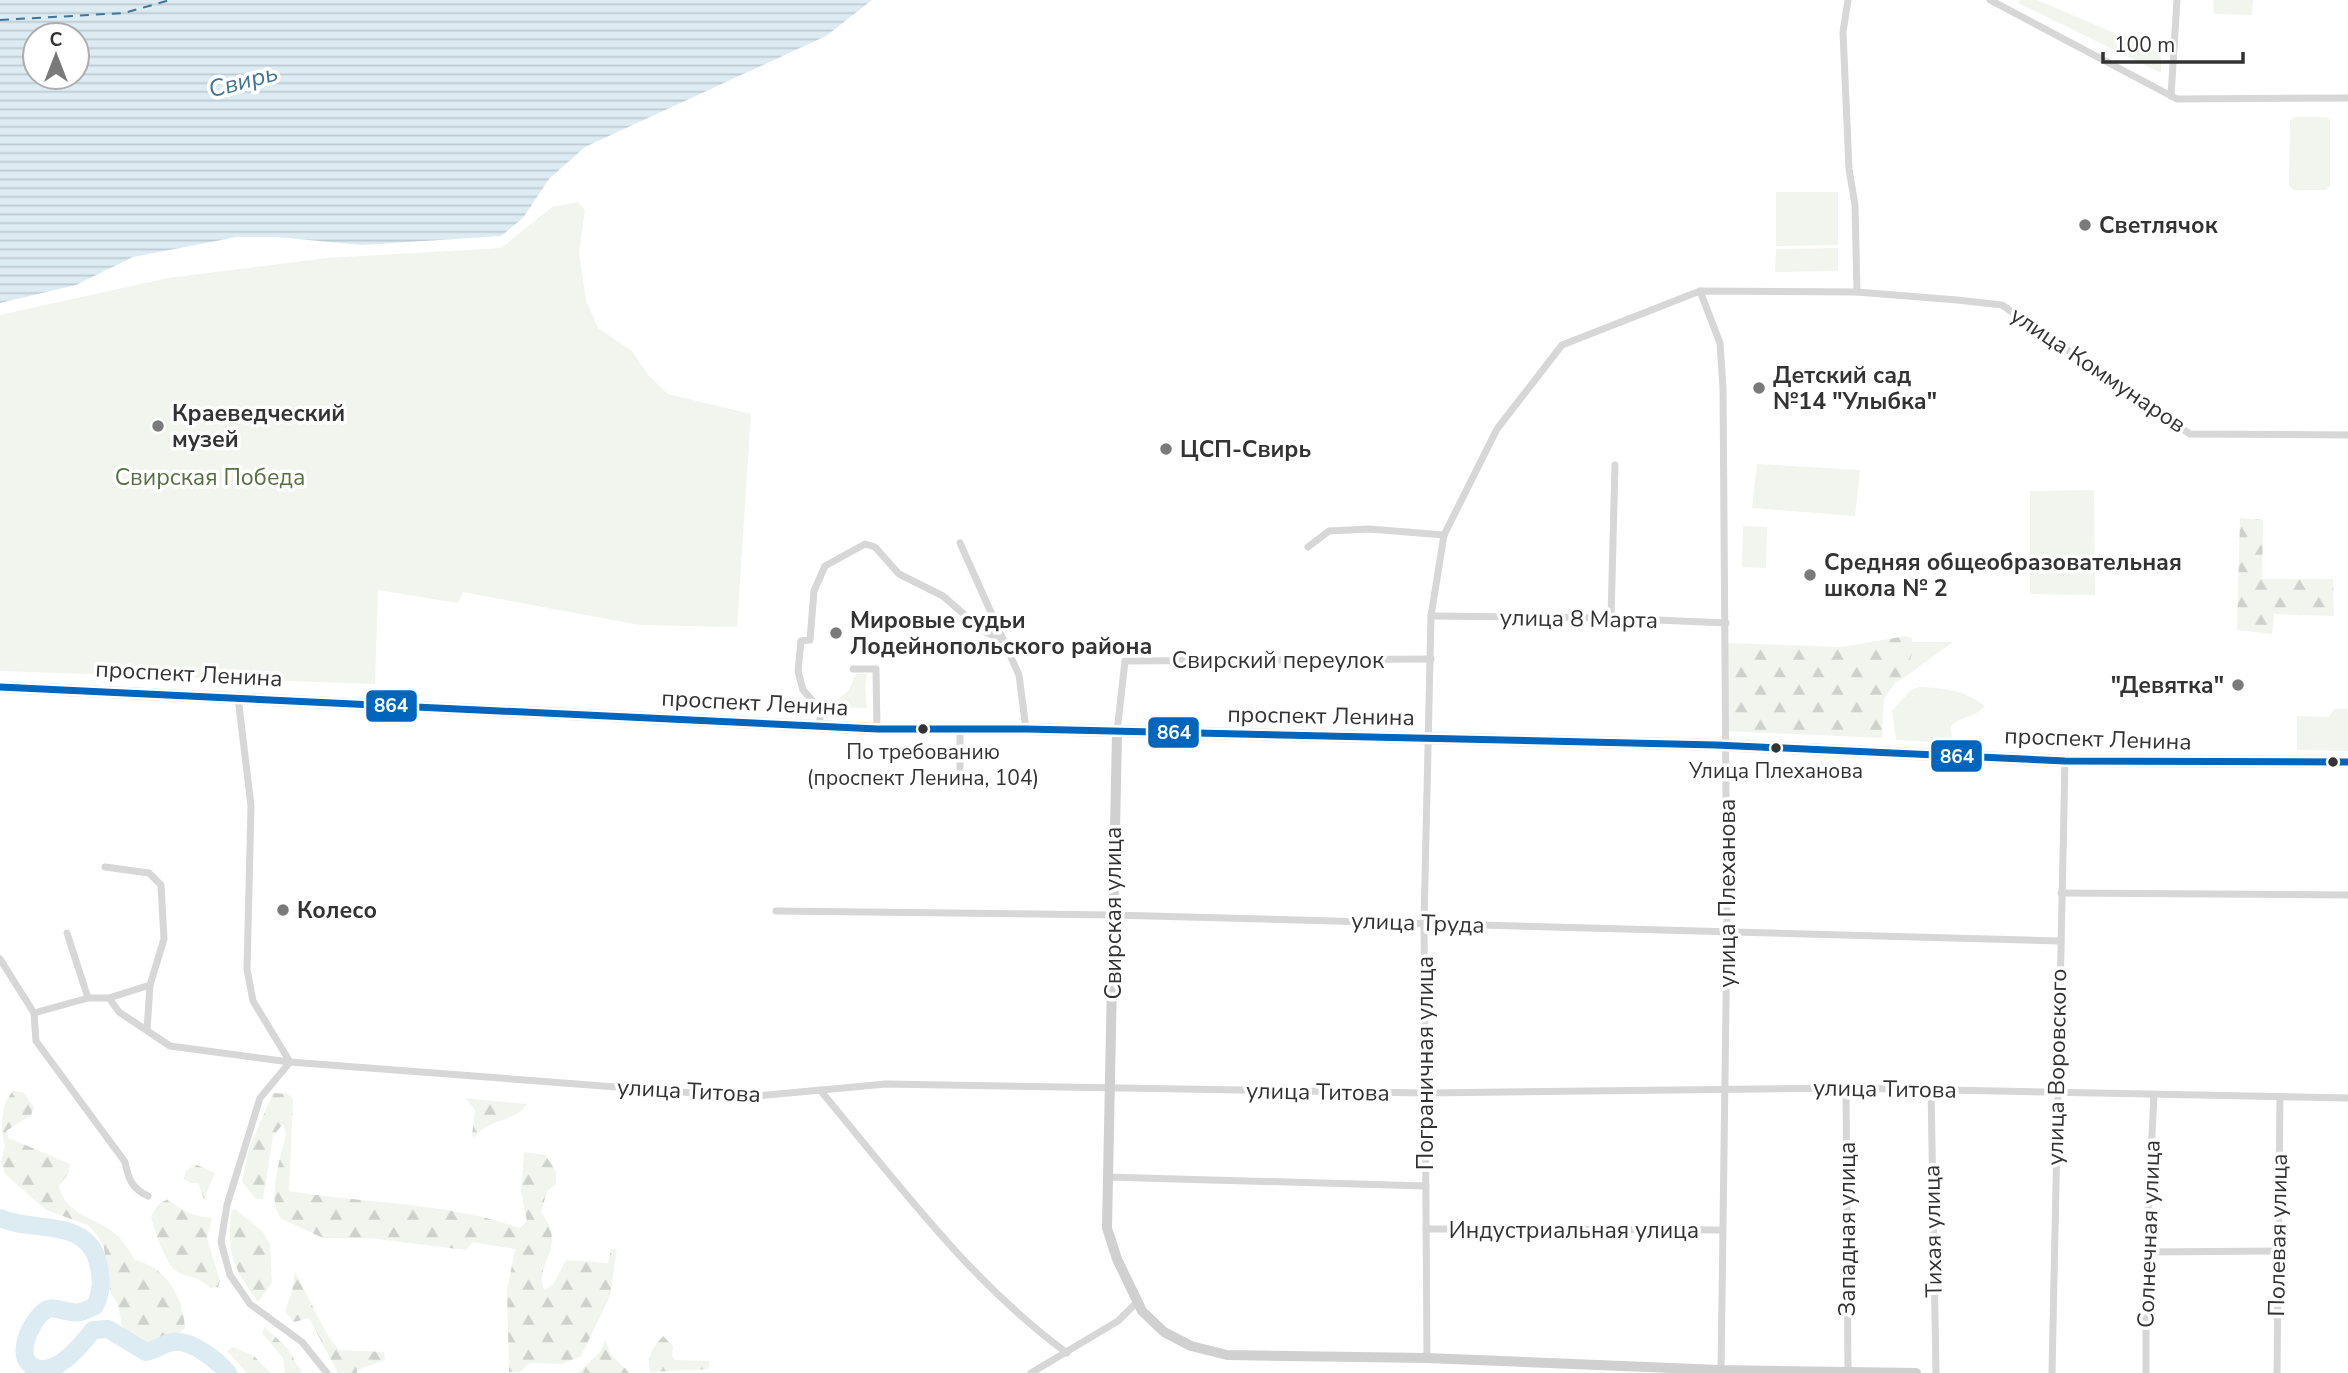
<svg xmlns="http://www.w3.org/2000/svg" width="2348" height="1373" font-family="'Nunito Sans',sans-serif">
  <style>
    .green { fill: #f1f5ed }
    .forest { fill: url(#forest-firs) }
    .water { fill: url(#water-rules); fill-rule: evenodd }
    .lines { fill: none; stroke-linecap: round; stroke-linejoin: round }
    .river { stroke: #ddebf3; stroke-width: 18 }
    .ferry { stroke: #3f7597; stroke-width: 2; stroke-dasharray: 9 7; stroke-linecap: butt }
    .street { stroke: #d7d7d7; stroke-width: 7 }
    .secondary { stroke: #d0d0d0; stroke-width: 10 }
    .primary { stroke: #cacaca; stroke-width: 12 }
    .bus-1-casing { stroke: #fff; stroke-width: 12 }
    .bus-1 { stroke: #0065bd; stroke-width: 7 }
    .poi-dot { fill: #7a7a7a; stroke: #fff; stroke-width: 2.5 }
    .bus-dot { fill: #333; stroke: #fff; stroke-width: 2.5 }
    .labels { text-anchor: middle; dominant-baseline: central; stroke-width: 7; stroke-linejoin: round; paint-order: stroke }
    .bus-label { font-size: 21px; fill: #333; stroke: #fff }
    .poi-label { font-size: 23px; font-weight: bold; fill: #333; stroke: #fff; text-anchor: start }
    .street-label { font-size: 23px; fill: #333; stroke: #fff }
    .park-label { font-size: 23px; fill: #56703f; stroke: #fff }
    .water-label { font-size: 24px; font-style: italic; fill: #3f7597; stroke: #fff }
    .line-badge { stroke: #fff; stroke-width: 2.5 }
    .badge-label { font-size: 19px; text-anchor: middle; font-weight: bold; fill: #fff }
  </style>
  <defs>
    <pattern id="forest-firs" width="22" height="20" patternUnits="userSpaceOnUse" patternTransform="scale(1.75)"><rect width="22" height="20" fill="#f1f5ed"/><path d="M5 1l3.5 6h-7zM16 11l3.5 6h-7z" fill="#cfd2cc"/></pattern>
    <pattern id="water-rules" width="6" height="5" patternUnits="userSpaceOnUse" patternTransform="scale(1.75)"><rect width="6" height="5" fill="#ddebf3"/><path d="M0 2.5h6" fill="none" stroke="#becad1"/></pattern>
  </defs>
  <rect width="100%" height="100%" fill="#fff"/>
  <g class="green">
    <polygon points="2020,0 2037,0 2161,53 2161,73 2018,3"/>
    <polygon points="2213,0 2253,0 2252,15 2214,14"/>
    <polygon points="2294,117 2327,117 2330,120 2330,186 2326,190 2294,190 2289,186 2290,121"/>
    <polygon points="1776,192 1838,192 1838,245 1776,246"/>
    <polygon points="578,202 585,210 579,253 586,300 598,328 632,351 648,375 668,394 751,414 737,627 640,625 463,592 458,603 378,590 375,684 0,671 0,315 168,278 327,258 501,248 552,207"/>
    <polygon points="1838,248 1838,271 1775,272 1776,249"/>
    <polygon points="1757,464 1860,470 1855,516 1752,508"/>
    <polygon points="2094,490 2095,595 2030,594 2030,491"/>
    <polygon points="1743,526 1767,527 1766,568 1742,567"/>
    <polygon points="1912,642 1953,642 1905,677"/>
    <polygon points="856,674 867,674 865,686 867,708 830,707 849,690"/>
    <path d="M1919 687C1944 688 1965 690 1985 706 1973 719 1963 715 1951 726L1952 743 1896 740 1892 711 1911 690Z"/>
    <polygon points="2334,709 2348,709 2348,751 2297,750 2297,716 2329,717"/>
  </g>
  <g class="forest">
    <polygon points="2240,518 2263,520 2262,579 2333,579 2334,616 2274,614 2272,634 2237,630"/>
    <polygon points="1906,636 1912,638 1913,650 1905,677 1895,683 1884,699 1882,738 1726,731 1728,643 1842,647"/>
    <path d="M13 1091 23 1092 34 1107 31 1115 6 1131 9 1138 70 1164 69 1172 59 1186C66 1217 98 1217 119 1237 125 1243 130 1253 135 1260 167 1268 183 1297 185 1328L164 1346H144L122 1326 118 1305 110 1291 104 1248 98 1236 88 1225 46 1210 5 1174 1 1160 5 1146C0 1128 0 1106 13 1091Z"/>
    <path d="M273 1093 288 1094 293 1099 289 1191C366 1204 447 1202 520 1228L527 1221 521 1192 524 1152 545 1155 556 1171V1184L547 1191 541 1212C569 1249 533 1262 544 1290L553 1285 566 1260 608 1263 611 1249H617L610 1296 581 1356 562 1364 530 1363 520 1372H509L507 1291 515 1249 473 1242 466 1250 369 1238H323L282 1219C265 1201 282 1155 286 1133L283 1124 273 1136 263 1199H256L242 1182 249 1149Z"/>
    <path d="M465 1098 472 1099 527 1104C514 1124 485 1118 474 1139L472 1135 475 1110Z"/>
    <polygon points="195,1164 215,1173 204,1199 198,1183 189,1183 184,1178 186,1171"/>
    <path d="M168 1199C180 1211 196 1217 212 1218L207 1239 220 1281 218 1287 210 1288C195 1274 188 1278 176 1271 165 1263 154 1229 151 1216L159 1204Z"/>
    <path d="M235 1209 263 1232 270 1244 272 1283 258 1302C233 1268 227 1254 231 1211Z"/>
    <polygon points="295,1272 328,1336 339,1350 384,1352 385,1360 357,1370 357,1373 338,1373 309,1318 294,1322 285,1312 292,1291"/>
    <polygon points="265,1327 288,1349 302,1373 285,1373 283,1358 262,1333"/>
    <path d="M663 1336 673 1346 672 1356 675 1360 710 1361 708 1369 651 1372C645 1357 654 1347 663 1336Z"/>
    <polygon points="605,1339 611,1355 630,1373 578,1373 601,1351"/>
    <polygon points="233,1347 254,1356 271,1373 247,1373 227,1351"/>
  </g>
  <path class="water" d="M0 0H872L826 36 585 147 549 179 523 218 501 236 362 245 276 237H237L133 257 76 285 0 303ZM35 35H77V77H35Z"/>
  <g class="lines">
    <path class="river" d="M0 1218C32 1233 88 1217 98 1263 102 1280 102 1291 95 1306 91 1308 85 1311 80 1312 67 1315 54 1303 43 1312 29 1324 10 1366 42 1369 60 1371 83 1343 93 1330L108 1329 146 1352C156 1350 164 1343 173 1342 191 1339 218 1361 228 1373"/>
    <polyline class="ferry" points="0,20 124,13 170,0"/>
    <g class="street">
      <polyline points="1848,0 1843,32 1849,169 1855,205 1857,292"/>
      <polyline points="1990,0 2177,99 2348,98"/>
      <polyline points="2171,96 2177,0"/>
      <polyline points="1700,291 1720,343 1723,388 1727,932 1721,1372"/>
      <polyline points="960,543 1019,675 1026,729"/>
      <polyline points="1308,547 1329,531 1369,529 1444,535"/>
      <polyline points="1431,616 1611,618 1726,623"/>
      <polyline points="1611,618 1615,465"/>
      <polyline points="853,669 876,669 877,729"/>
      <polyline points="238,697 251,806 247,969 253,1001 290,1062"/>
      <polyline points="820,727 820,709 803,690 798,671 801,641 810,640 814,591 825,566 865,544 875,547 899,574 943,596 982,630 1004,641"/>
      <polyline points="960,730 960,768"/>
      <polyline points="1117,732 1125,661 1431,659"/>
      <polyline points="105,867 149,873 161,885 164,939 150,985"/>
      <polyline points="2061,893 2348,895"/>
      <polyline points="776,911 1113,915 2059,941"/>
      <polyline points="67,933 88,998"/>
      <path d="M0 959 34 1013 36 1041 125 1162C128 1178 132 1189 148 1196"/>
      <polyline points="109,998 150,985 147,1030"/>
      <polyline points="34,1013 88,998 109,998 119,1012 170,1046 290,1062 747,1097 886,1084 1426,1093 1846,1088 2348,1098"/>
      <polyline points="290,1062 260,1098 227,1205 221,1242 230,1275 250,1304 302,1342 327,1373"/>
      <polyline points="1846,1088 1848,1370"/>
      <polyline points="1931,1089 1936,1373"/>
      <path d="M820 1090C896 1181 970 1282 1067 1353"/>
      <polyline points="1107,1177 1426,1186"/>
      <polyline points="1426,1229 1722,1230"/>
      <polyline points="2146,1252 2277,1251"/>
      <polyline points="1427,1358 1424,923 1431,616 1444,535 1497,429 1562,345 1700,291 1857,292 1957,300 2002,305 2190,434 2348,435"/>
      <polyline points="1031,1373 1118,1321 1137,1302"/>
      <polyline points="2052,1373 2065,761"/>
      <polyline points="2146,1373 2146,1252 2154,1095"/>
      <polyline points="2277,1373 2280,1097"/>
    </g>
    <polyline class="secondary" points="1117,732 1107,1228 1117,1259 1142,1311 1164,1332 1191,1346 1227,1355 1427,1358 1720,1370 1916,1373"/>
    <polyline class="primary" points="0,687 877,729 1026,729 1716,745 2065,761 2348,762"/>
    <defs>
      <polyline id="bus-1" points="0,687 877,729 1026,729 1716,745 2065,761 2348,762"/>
    </defs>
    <use href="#bus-1" class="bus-1-casing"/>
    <use href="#bus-1" class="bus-1"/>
  </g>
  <g class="poi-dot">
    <circle cx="2085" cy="225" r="7"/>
    <circle cx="1759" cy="388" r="7"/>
    <circle cx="158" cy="426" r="7"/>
    <circle cx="1166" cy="449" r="7"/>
    <circle cx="1810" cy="575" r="7"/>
    <circle cx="836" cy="633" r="7"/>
    <circle cx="2238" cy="685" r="7"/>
    <circle cx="283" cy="910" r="7"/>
  </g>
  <g class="bus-dot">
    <circle cx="923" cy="729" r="6"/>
    <circle cx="1776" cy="748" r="6"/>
    <circle cx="2333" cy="762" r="6"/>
  </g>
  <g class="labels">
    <g class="bus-label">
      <text x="923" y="752">По требованию<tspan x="923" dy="26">(проспект Ленина, 104)</tspan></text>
      <text x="1776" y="771">Улица Плеханова</text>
    </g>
    <g class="poi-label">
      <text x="2099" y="225">Светлячок</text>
      <text x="1773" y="375">Детский сад<tspan x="1773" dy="26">№14 "Улыбка"</tspan></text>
      <text x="172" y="413">Краеведческий<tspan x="172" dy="26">музей</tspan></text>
      <text x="1180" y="449">ЦСП-Свирь</text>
      <text x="1824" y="562">Средняя общеобразовательная<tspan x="1824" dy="26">школа № 2</tspan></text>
      <text x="850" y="620">Мировые судьи<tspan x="850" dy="26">Лодейнопольского района</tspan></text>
      <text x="2224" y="685" text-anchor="end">"Девятка"</text>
      <text x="297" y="910">Колесо</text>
    </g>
    <g class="street-label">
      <text transform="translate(2098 370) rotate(34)">улица Коммунаров</text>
      <text transform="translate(1579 619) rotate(1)">улица 8 Марта</text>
      <text x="1278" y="660">Свирский переулок</text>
      <text transform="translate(189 674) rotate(3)">проспект Ленина</text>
      <text transform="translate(755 703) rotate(3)">проспект Ленина</text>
      <text transform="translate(1321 716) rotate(1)">проспект Ленина</text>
      <text transform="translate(2098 739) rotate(2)">проспект Ленина</text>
      <text transform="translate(1727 893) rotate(-90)">улица Плеханова</text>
      <text transform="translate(1113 913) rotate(-90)">Свирская улица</text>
      <text transform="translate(1418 923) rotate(2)">улица Труда</text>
      <text transform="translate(1425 1063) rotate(-90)">Пограничная улица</text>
      <text transform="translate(2057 1067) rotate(-89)">улица Воровского</text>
      <text transform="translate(1885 1089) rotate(1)">улица Титова</text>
      <text transform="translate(689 1091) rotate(3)">улица Титова</text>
      <text transform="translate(1318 1092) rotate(1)">улица Титова</text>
      <text transform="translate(1847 1229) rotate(-90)">Западная улица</text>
      <text x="1574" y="1230">Индустриальная улица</text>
      <text transform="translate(1933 1231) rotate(-91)">Тихая улица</text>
      <text transform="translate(2149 1234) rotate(-88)">Солнечная улица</text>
      <text transform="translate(2278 1235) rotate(-89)">Полевая улица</text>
    </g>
    <g class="park-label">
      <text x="210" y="477">Свирская Победа</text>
    </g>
    <g class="water-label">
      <text transform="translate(243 81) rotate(-15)">Свирь</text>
    </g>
  </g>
  <g class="line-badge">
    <rect x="365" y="689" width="53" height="34" rx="7" fill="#0065bd"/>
    <rect x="1147" y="716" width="53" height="33" rx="7" fill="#0065bd"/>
    <rect x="1930" y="739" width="53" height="34" rx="7" fill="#0065bd"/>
  </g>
  <g class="badge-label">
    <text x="391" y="712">864</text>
    <text x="1174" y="739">864</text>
    <text x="1957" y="763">864</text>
  </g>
  <g transform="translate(56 56)"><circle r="33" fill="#ffffff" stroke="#adadad" stroke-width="2"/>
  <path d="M0-5L12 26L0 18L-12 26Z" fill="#7a7a7a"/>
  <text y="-10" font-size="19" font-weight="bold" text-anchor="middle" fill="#333333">С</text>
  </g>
  <path d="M2103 52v10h140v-10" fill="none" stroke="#333333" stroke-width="3.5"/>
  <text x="2114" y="52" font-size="21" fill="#333333" stroke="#ffffff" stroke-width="5" paint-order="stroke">100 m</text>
</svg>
